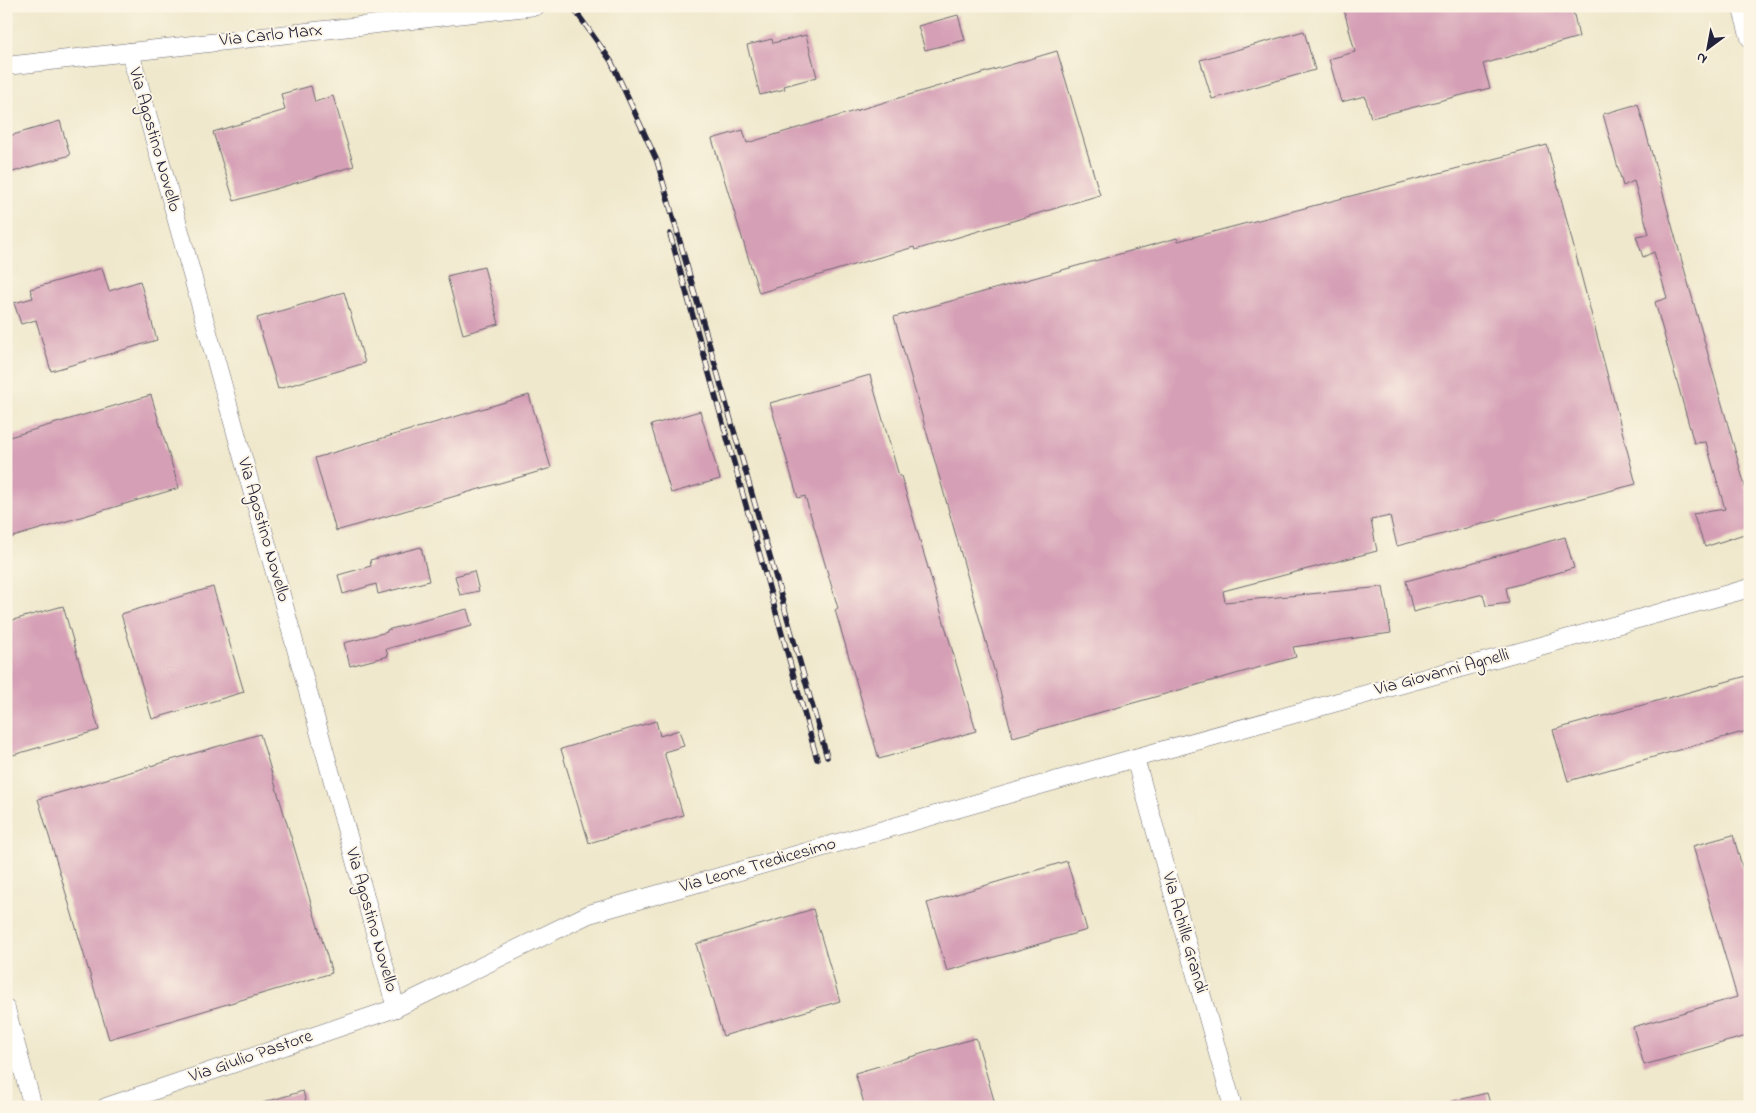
<svg xmlns="http://www.w3.org/2000/svg" width="1756" height="1113" font-family="'Indie Flower',sans-serif">
  <style>
    .building { fill: #d59fb5 }
    .lines { fill: none; stroke-linecap: round; stroke-linejoin: round }
    .minor-casing { stroke: #6a676e; stroke-width: 19 }
    .minor { stroke: #fff; stroke-width: 18 }
    .rail-casing { stroke: #22223b; stroke-width: 5.5 }
    .rail { stroke: #fcf5e5; stroke-width: 4; stroke-dasharray: 11; stroke-linecap: butt }
    .labels { text-anchor: middle; dominant-baseline: central; stroke-width: 4; stroke-linejoin: round; paint-order: stroke }
    .street-label { font-size: 18px; fill: #22223b; stroke: #fcf5e5 }
  </style>
  <rect width="100%" height="100%" fill="#fcf5e5"/>
  <filter id="ink" filterUnits="userSpaceOnUse"><feTurbulence type="fractalNoise" baseFrequency=".02" numOctaves="2"/><feDisplacementMap in="SourceGraphic" scale="10" xChannelSelector="R" yChannelSelector="G"/><feConvolveMatrix kernelMatrix="1 2 1 2 8 2 1 2 1" color-interpolation-filters="sRGB"/></filter>
  <filter id="wash" filterUnits="userSpaceOnUse"><feTurbulence type="fractalNoise" baseFrequency=".0096" numOctaves="4" result="noise"/><feDisplacementMap in="SourceGraphic" scale="20" xChannelSelector="R" yChannelSelector="G"/><feGaussianBlur stdDeviation="1.12" result="paint"/><feColorMatrix in="noise" values="0 0 0 0 0 0 0 0 0 0 0 0 0 0 0 0 0 1.4 0 .05"/><feComposite in="paint" operator="in"/></filter>
  <g filter="url(#wash)">
    <rect width="100%" height="100%" fill="#efe8cc"/>
    <g id="blocks">
      <g class="building">
        <polygon points="1343,6 1572,6 1579,37 1483,64 1490,88 1371,118 1365,96 1341,102 1329,59 1355,52"/>
        <polygon points="958,15 965,40 925,50 918,26"/>
        <polygon points="1304,31 1315,70 1212,99 1200,60"/>
        <polygon points="806,35 817,77 784,86 785,89 760,95 747,45 772,39 773,43"/>
        <polygon points="1057,51 1100,195 915,250 914,247 759,293 712,139 743,130 747,143"/>
        <polygon points="311,86 315,102 333,96 354,166 234,201 213,132 285,110 281,94"/>
        <polygon points="1638,104 1750,504 1750,532 1705,547 1693,514 1725,509 1706,442 1694,443 1655,302 1667,298 1654,252 1643,257 1636,236 1649,234 1634,181 1623,186 1603,114"/>
        <polygon points="60,121 70,155 6,174 6,137"/>
        <polygon points="1547,145 1636,484 1397,546 1390,516 1371,520 1377,551 1223,591 1225,602 1383,587 1391,633 1293,647 1296,657 1013,737 894,317 1177,238 1178,241"/>
        <polygon points="484,267 499,324 463,334 447,276"/>
        <polygon points="102,268 109,291 140,281 157,340 51,371 36,320 21,324 14,303 33,298 30,289"/>
        <polygon points="344,292 365,363 278,389 257,318"/>
        <polygon points="870,375 899,476 901,476 976,731 879,759 835,610 838,608 805,496 798,498 770,403"/>
        <polygon points="151,395 179,488 6,539 6,438"/>
        <polygon points="529,395 551,468 336,531 315,458"/>
        <polygon points="700,411 720,479 671,493 651,425"/>
        <polygon points="1565,537 1574,568 1506,588 1509,603 1486,606 1483,594 1413,612 1406,581"/>
        <polygon points="421,547 429,581 378,594 376,584 343,594 338,575 371,566 370,560"/>
        <polygon points="474,571 479,591 460,595 455,576"/>
        <polygon points="213,587 244,692 152,719 121,614"/>
        <polygon points="63,606 99,730 6,757 6,622"/>
        <polygon points="467,609 472,626 386,649 388,656 350,666 344,643 387,632 387,630"/>
        <polygon points="1750,675 1750,730 1568,781 1553,730"/>
        <polygon points="656,721 660,736 679,730 684,746 664,752 683,815 589,843 561,749"/>
        <polygon points="260,734 332,973 109,1039 38,799"/>
        <polygon points="1733,835 1750,894 1750,1035 1644,1065 1633,1027 1737,997 1693,846"/>
        <polygon points="1067,861 1087,930 947,971 927,903"/>
        <polygon points="813,909 840,1001 723,1036 696,944"/>
        <polygon points="976,1038 996,1107 865,1107 855,1073"/>
        <polygon points="303,1091 307,1107 263,1107 262,1103"/>
        <polygon points="1487,1093 1491,1107 1451,1107 1450,1102"/>
      </g>
    </g>
  </g>
  <g filter="url(#ink)">
    <use href="#blocks" fill-opacity="0" stroke="#6a676e" stroke-width="1"/>
    <g class="lines">
      <defs>
        <g id="minor">
          <polyline points="1741,6 1750,38"/>
          <polyline points="130,52 396,1008"/>
          <polyline points="6,66 536,6"/>
          <polyline points="1135,758 1233,1107"/>
          <polyline points="6,1009 33,1107"/>
          <polyline points="106,1107 396,1008 589,914 1135,758 1750,588"/>
        </g>
      </defs>
      <use href="#minor" class="minor-casing"/>
      <use href="#minor" class="minor"/>
      <defs>
        <g id="rail">
          <polyline points="572,6 611,61 657,161 827,757"/>
          <polyline points="670,234 817,759"/>
        </g>
      </defs>
      <use href="#rail" class="rail-casing"/>
      <use href="#rail" class="rail"/>
    </g>
  </g>
  <g class="labels">
    <g class="street-label">
      <text transform="translate(271 36) rotate(-6)">Via Carlo Marx</text>
      <text transform="translate(154 140) rotate(74)">Via Agostino Novello</text>
      <text transform="translate(263 530) rotate(74)">Via Agostino Novello</text>
      <text transform="translate(1442 673) rotate(-15)">Via Giovanni Agnelli</text>
      <text transform="translate(758 866) rotate(-16)">Via Leone Tredicesimo</text>
      <text transform="translate(371 920) rotate(74)">Via Agostino Novello</text>
      <text transform="translate(1184 933) rotate(74)">Via Achille Grandi</text>
      <text transform="translate(251 1057) rotate(-19)">Via Giulio Pastore</text>
    </g>
  </g>
  <rect width="1756" height="1113" fill="none" stroke="#fcf5e5" stroke-width="25"/>
  <g transform="translate(1708 48) rotate(212)" stroke="#fcf5e5" stroke-width="4" paint-order="stroke">
  <path d="M0-4L9 19L0 12L-9 19Z" fill="#22223b"/>
  <text y="-8" font-size="14" font-weight="bold" text-anchor="middle" fill="#22223b">N</text>
  </g>
</svg>
